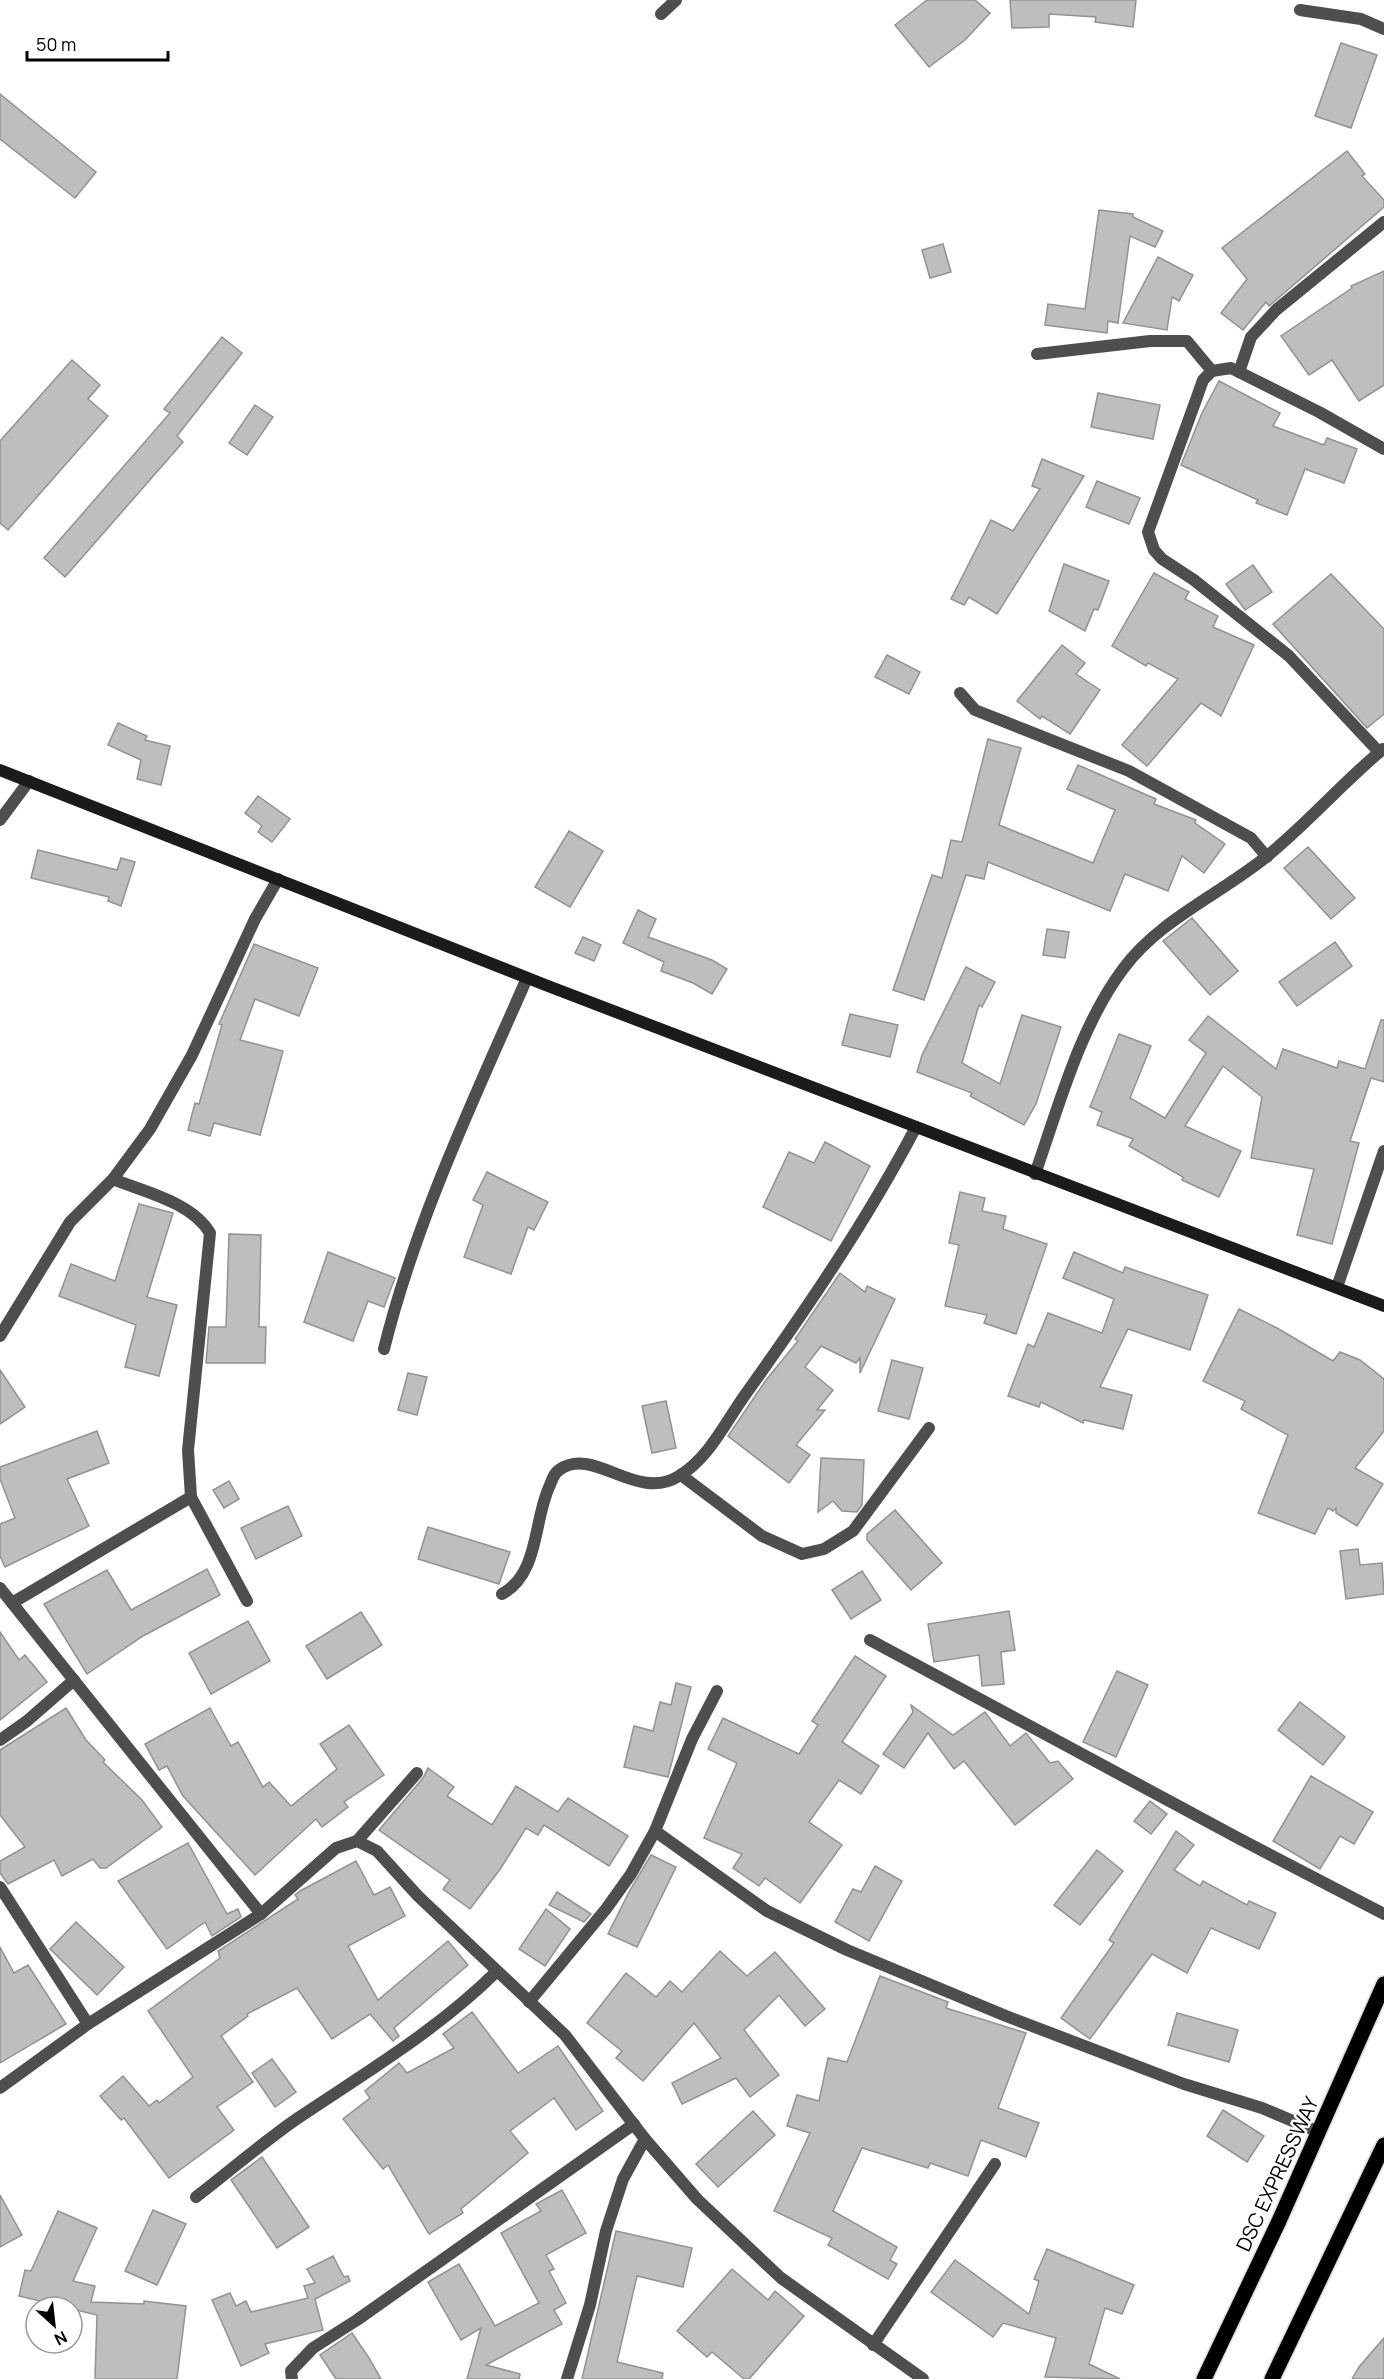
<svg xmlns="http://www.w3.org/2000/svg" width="1384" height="2379" font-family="Manrope,sans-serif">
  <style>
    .building { fill: #bebebe; stroke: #929292; stroke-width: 1.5 }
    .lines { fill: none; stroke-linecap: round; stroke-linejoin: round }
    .primary-casing { stroke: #dbdbdb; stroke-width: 18 }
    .minor { stroke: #4e4e4e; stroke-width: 12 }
    .secondary { stroke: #1b1b1b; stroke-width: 12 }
    .primary { stroke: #000; stroke-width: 15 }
    .labels { text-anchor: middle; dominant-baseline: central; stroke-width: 5; stroke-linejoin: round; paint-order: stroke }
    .street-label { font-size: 20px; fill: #000; stroke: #fff }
  </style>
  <rect width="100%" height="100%" fill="#fff"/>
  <g class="building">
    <polygon points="927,0 975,0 990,13 965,40 929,67 895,25"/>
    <polygon points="1010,0 1136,0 1133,27 1095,22 1096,17 1049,14 1049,27 1012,28"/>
    <polygon points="1341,43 1377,55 1351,128 1315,116"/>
    <polygon points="0,94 96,172 75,198 0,139"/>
    <polygon points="1347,151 1365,174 1362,176 1384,200 1384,207 1269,306 1266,302 1243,330 1221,313 1247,279 1222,248"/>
    <polygon points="1099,210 1133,214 1133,217 1163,231 1155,247 1130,236 1118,323 1108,321 1107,333 1045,325 1048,304 1085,309"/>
    <polygon points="943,244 951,272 930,278 922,250"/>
    <polygon points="1158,257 1193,275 1179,301 1172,297 1167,330 1123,323"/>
    <polygon points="1384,271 1384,385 1359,401 1332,360 1309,375 1281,336 1352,288 1351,286"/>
    <polygon points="222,337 242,353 177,436 183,442 65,577 44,558 170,413 164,409"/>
    <polygon points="72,360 100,385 88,399 108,416 8,530 0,523 0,441"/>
    <polygon points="1219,381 1280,413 1273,426 1324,445 1327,438 1357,449 1344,483 1305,469 1287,515 1256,503 1258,500 1181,465 1202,413"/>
    <polygon points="1098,393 1160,405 1153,439 1091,427"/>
    <polygon points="255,405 273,417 247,455 229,443"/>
    <polygon points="1042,459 1084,476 997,614 969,597 964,605 951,599 991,520 1013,531 1040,489 1032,486"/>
    <polygon points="1097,481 1140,498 1129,524 1086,507"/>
    <polygon points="1064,564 1109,581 1098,610 1094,609 1085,631 1049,611"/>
    <polygon points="1253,565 1272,592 1245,610 1226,584"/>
    <polygon points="1154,573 1189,592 1185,599 1218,616 1213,627 1254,645 1221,716 1201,703 1147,766 1122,745 1178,679 1148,663 1146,666 1112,646"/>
    <polygon points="1331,574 1384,629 1384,714 1367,728 1273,624"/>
    <polygon points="1062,645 1085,663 1076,674 1100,690 1070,734 1042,716 1040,719 1017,701"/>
    <polygon points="887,655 920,672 909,694 875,677"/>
    <polygon points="118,723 147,736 145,740 170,746 161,785 137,779 141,760 108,745"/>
    <polygon points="988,739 1021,748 999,825 1093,863 1115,810 1067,789 1078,765 1156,799 1154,804 1196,820 1195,823 1225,844 1204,873 1182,856 1168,891 1125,874 1110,911 988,862 984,879 966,875 924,1000 893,990 932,875 942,878 951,840 962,842"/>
    <polygon points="258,796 290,819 272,842 258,832 262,826 245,813"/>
    <polygon points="569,831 603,851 570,907 535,887"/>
    <polygon points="1308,847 1355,898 1331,919 1284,868"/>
    <polygon points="38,850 117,870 121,858 135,862 121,906 108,901 109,897 31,878"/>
    <polygon points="638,910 656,919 648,937 712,960 727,969 712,994 693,983 661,971 664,962 623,943"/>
    <polygon points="1192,918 1238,971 1210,995 1163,941"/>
    <polygon points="1047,929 1069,932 1065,958 1043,955"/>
    <polygon points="583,937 601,945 594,961 575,953"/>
    <polygon points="1335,942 1352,966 1297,1006 1279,982"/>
    <polygon points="254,944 318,968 299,1016 255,999 240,1040 283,1051 260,1135 214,1123 210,1136 188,1130 195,1103 199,1104 222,1025 219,1024"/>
    <polygon points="966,967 995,982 982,1007 979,1005 962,1063 1000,1084 1022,1015 1061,1027 1036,1104 1024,1125 970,1096 972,1093 917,1072 922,1055"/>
    <polygon points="850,1014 898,1025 890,1057 842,1045"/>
    <polygon points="1208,1016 1276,1069 1283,1049 1337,1068 1339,1061 1365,1069 1381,1020 1384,1020 1384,1082 1371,1078 1350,1141 1359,1143 1332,1244 1297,1235 1314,1169 1251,1158 1262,1097 1223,1066 1185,1126 1241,1151 1219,1197 1182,1180 1183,1177 1129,1146 1133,1139 1097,1125 1102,1112 1090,1107 1119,1034 1151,1046 1130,1098 1165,1118 1206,1053 1189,1040"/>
    <polygon points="825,1142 870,1166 831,1241 763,1207 789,1152 814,1163"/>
    <polygon points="487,1172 548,1202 534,1230 528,1227 511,1274 464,1257 483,1205 473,1200"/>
    <polygon points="960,1192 985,1198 982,1211 1006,1216 1003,1229 1047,1244 1016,1334 984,1323 987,1315 945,1306 959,1245 949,1243"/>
    <polygon points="139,1204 173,1213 147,1297 177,1305 159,1376 125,1367 136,1325 59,1296 71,1264 115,1281"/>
    <polygon points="229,1234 261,1235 259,1327 266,1327 265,1363 206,1363 209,1327 226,1327"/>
    <polygon points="328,1252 395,1278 384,1307 368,1301 353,1341 304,1322"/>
    <polygon points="1074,1252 1123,1273 1125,1267 1208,1295 1190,1350 1128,1329 1100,1387 1132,1395 1123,1429 1084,1420 1083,1423 1041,1402 1039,1407 1008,1396 1028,1344 1034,1347 1048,1313 1102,1333 1114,1299 1063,1278"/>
    <polygon points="840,1273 865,1292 867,1286 895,1299 860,1373 860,1358 856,1363 821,1346 805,1367 833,1390 817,1410 825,1410 796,1445 810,1455 789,1483 728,1436 766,1380 798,1341 795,1339"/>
    <polygon points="1239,1309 1277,1328 1333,1361 1340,1352 1360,1360 1384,1379 1384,1431 1355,1468 1383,1484 1357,1526 1336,1513 1336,1508 1333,1511 1328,1508 1315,1534 1258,1513 1288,1435 1241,1409 1245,1401 1203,1381"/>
    <polygon points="892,1360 923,1368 909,1419 878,1411"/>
    <polygon points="0,1370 25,1407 0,1424"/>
    <polygon points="408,1373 427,1377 417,1415 398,1410"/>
    <polygon points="666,1401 676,1448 652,1453 642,1406"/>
    <polygon points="97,1431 109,1463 67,1479 89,1526 5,1567 0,1556 0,1524 15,1518 0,1479 0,1467"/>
    <polygon points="821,1458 864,1460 862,1505 857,1512 842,1511 833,1501 818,1512"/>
    <polygon points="229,1481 239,1499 224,1508 213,1490"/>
    <polygon points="288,1506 302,1536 256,1559 241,1528"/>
    <polygon points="895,1510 942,1563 911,1590 867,1540 867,1534"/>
    <polygon points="428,1527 510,1552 499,1584 418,1559"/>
    <polygon points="1358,1549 1360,1565 1382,1563 1384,1594 1346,1599 1340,1551"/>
    <polygon points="207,1569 220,1595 143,1636 87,1674 44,1604 107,1570 131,1610"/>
    <polygon points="862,1571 881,1600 851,1619 832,1590"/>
    <polygon points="1009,1611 1015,1650 1001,1652 1004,1684 982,1686 979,1655 934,1662 928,1624"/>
    <polygon points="361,1612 382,1645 327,1679 306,1646"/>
    <polygon points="248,1621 270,1661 211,1694 189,1653"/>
    <polygon points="0,1632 19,1660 25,1655 47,1682 0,1720"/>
    <polygon points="855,1656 886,1676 842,1742 879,1766 861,1794 839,1780 809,1822 842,1845 800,1903 765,1878 759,1886 733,1868 742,1854 704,1838 737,1763 708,1749 723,1718 799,1754 818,1725 812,1721"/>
    <polygon points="1117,1671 1148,1685 1116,1757 1083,1742"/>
    <polygon points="676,1683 691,1687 668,1777 624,1767 634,1726 653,1731 660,1702 671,1705"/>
    <polygon points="1300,1702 1345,1737 1323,1765 1278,1730"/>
    <polygon points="911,1705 953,1735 985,1712 1010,1746 1026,1733 1050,1763 1058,1761 1073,1779 1015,1825 964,1761 954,1769 928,1733 904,1768 883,1754 913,1712"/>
    <polygon points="66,1708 86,1740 105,1760 103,1762 142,1800 162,1827 106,1868 100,1868 93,1859 62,1876 54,1860 8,1884 0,1873 0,1861 25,1847 0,1815 0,1750"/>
    <polygon points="210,1708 231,1746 238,1742 263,1787 269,1782 291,1806 337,1769 320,1744 349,1725 384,1775 344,1802 348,1807 322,1827 316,1819 255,1875 183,1796 167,1766 159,1770 145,1744"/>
    <polygon points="428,1768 454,1787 447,1796 492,1825 516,1786 558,1812 568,1798 628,1836 609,1866 544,1825 538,1835 526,1828 501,1868 470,1909 443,1889 450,1880 379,1830 423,1778"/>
    <polygon points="1311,1776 1373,1812 1354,1844 1340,1836 1320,1869 1273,1841"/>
    <polygon points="1150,1801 1167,1814 1151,1834 1134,1821"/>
    <polygon points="1176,1831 1194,1845 1174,1870 1200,1886 1203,1881 1247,1905 1249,1901 1276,1913 1259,1949 1211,1928 1187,1973 1152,1954 1090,2039 1061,2018 1114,1943 1109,1940"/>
    <polygon points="188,1843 227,1914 238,1909 241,1917 212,1936 205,1922 167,1949 118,1881"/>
    <polygon points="1097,1850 1123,1871 1080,1925 1054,1905"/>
    <polygon points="651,1855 676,1867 637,1947 608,1934 630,1890"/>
    <polygon points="356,1861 374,1895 390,1887 405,1916 348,1946 378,2000 448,1941 468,1965 394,2028 399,2036 393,2041 370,2014 332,2039 297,1988 247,2014 248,2016 221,2036 253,2082 217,2107 234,2130 169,2178 124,2118 121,2120 100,2096 123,2076 149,2106 157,2100 159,2103 193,2077 148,2011 220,1958 218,1951 298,1899 295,1895 300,1891"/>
    <polygon points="875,1866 902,1881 869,1941 835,1922 853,1889 861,1892"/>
    <polygon points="557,1892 591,1914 584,1922 549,1905"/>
    <polygon points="546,1909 570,1929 545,1966 519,1949"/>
    <polygon points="76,1922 124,1967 97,1995 50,1949"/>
    <polygon points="0,1947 14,1973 28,1965 66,2024 0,2063"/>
    <polygon points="720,1951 747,1976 775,1952 825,2009 805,2026 779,1995 744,2030 779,2075 750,2097 736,2078 682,2104 672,2083 721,2058 694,2023 643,2081 616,2058 622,2051 587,2023 626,1973 656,1997 670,1981 682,1992"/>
    <polygon points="880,1976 948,2002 946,2008 1026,2033 998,2108 1039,2123 1026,2157 981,2140 968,2176 930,2163 928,2168 862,2148 833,2211 897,2247 890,2260 897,2264 888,2279 828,2245 832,2238 774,2211 810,2133 787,2126 797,2095 819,2101 828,2058 847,2062"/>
    <polygon points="472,2012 518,2073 558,2046 603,2111 576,2130 554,2098 510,2131 528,2153 461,2209 463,2213 429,2234 388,2165 383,2169 343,2119 370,2098 365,2091 399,2063 407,2073 454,2048 443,2034"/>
    <polygon points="1177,2013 1238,2030 1229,2062 1168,2045"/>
    <polygon points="272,2059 296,2092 275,2107 252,2073"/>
    <polygon points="1223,2110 1264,2136 1247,2162 1207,2136"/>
    <polygon points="753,2111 775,2135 718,2187 696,2164"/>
    <polygon points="262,2157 309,2227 277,2248 231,2180"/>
    <polygon points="562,2190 586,2233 546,2255 554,2269 549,2271 566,2303 554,2310 562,2324 486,2365 520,2374 519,2379 467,2379 481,2328 461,2340 428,2282 459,2264 495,2326 539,2303 501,2233 541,2211 536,2204"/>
    <polygon points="0,2195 22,2235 0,2247"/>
    <polygon points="153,2210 186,2224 157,2285 125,2271"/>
    <polygon points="58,2211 97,2228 73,2281 95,2286 91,2302 144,2304 144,2301 186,2306 177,2379 95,2379 97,2315 19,2296 25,2270 31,2271"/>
    <polygon points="616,2231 692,2248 683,2287 637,2276 617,2362 663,2373 662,2379 582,2379"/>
    <polygon points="1047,2249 1134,2285 1122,2314 1105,2308 1089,2364 1120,2379 1045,2377 1056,2338 1003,2323 993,2337 931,2292 955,2260 1029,2314 1039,2281 1034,2279"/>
    <polygon points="333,2256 344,2277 348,2276 350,2281 315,2299 323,2330 265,2344 269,2353 241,2366 212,2300 230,2293 236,2306 246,2301 251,2312 308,2298 304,2286 315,2283 307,2269"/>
    <polygon points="732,2269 768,2300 775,2291 804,2316 749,2379 744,2379 712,2352 707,2357 677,2331"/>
    <polygon points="352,2333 369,2358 381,2379 336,2379 320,2355"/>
    <polygon points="1384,2338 1384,2379 1352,2379 1359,2367"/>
  </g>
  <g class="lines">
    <defs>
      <g id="primary">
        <polyline points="1204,2379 1279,2221 1384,1984"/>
        <polyline points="1272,2379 1384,2145"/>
      </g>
    </defs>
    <use href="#primary" class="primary-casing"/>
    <g class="minor">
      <polyline points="1300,10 1361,19 1384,29"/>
      <polyline points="661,14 676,0"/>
      <polyline points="1037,354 1150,341 1187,341 1212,371"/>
      <polyline points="1239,372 1251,337 1276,310 1384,222"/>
      <polyline points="960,693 975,710 1129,771 1251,838 1267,857"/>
      <polyline points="1379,752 1289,656 1194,580 1162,559 1154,550 1148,532 1197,397 1203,380 1212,371 1231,368 1319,412 1384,449"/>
      <polyline points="0,820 29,781"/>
      <path d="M1035 1174C1059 1106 1079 1028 1123 969 1159 920 1219 895 1266 857 1307 824 1342 783 1383 749"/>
      <path d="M113 1179C144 1192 192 1202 210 1233L188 1450 191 1497 247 1601"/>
      <polyline points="1337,1287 1384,1151"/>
      <polyline points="0,1336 70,1222 113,1179 150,1129 192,1055 255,919 278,879"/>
      <path d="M384 1349C416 1220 474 1099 527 978"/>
      <polyline points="681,1475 762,1536 802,1554 824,1549 853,1531 929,1428"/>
      <polyline points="0,1588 261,1914"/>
      <path d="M502 1594C540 1573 533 1520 550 1485 552 1480 554 1473 559 1470 594 1445 636 1503 679 1476 709 1458 725 1423 745 1395 807 1308 866 1222 916 1127"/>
      <polyline points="12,1603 191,1497"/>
      <polyline points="870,1640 1238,1838 1384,1914"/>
      <polyline points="0,1740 27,1721 74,1680"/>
      <polyline points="655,1831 767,1911 847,1950 1006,2016 1184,2084 1262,2108 1319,2132"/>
      <polyline points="357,1841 417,1773"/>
      <polyline points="0,1887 88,2024"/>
      <polyline points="529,2002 606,1909 631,1874 655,1831 692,1739 717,1691"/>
      <polyline points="0,2088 88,2024 261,1914 336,1848 357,1841 377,1851 418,1896 565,2035 645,2139 697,2199 781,2278 923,2379"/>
      <path d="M196 2197C230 2171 263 2142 298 2118 365 2073 439 2029 497 1971"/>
      <polyline points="873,2345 995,2164"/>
      <polyline points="292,2379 291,2371 313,2348 357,2320 634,2124"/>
      <polyline points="567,2379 590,2305 606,2231 623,2179 645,2139"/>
    </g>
    <polyline class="secondary" points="0,770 548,986 1384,1306"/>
    <use href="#primary" class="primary"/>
  </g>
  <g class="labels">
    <g class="street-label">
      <text transform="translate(1277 2174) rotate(-65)">DSC EXPRESSWAY</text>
    </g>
  </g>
  <g transform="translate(54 2325) rotate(153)"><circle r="28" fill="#ffffff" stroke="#999999" stroke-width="1.5"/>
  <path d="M0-4.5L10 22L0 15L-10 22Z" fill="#000000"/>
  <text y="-9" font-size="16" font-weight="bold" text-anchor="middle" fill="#000000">N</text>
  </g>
  <path d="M27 51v9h141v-9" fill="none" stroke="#000000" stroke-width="3"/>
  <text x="36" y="51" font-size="18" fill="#000000" stroke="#ffffff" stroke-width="4.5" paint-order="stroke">50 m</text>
</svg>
